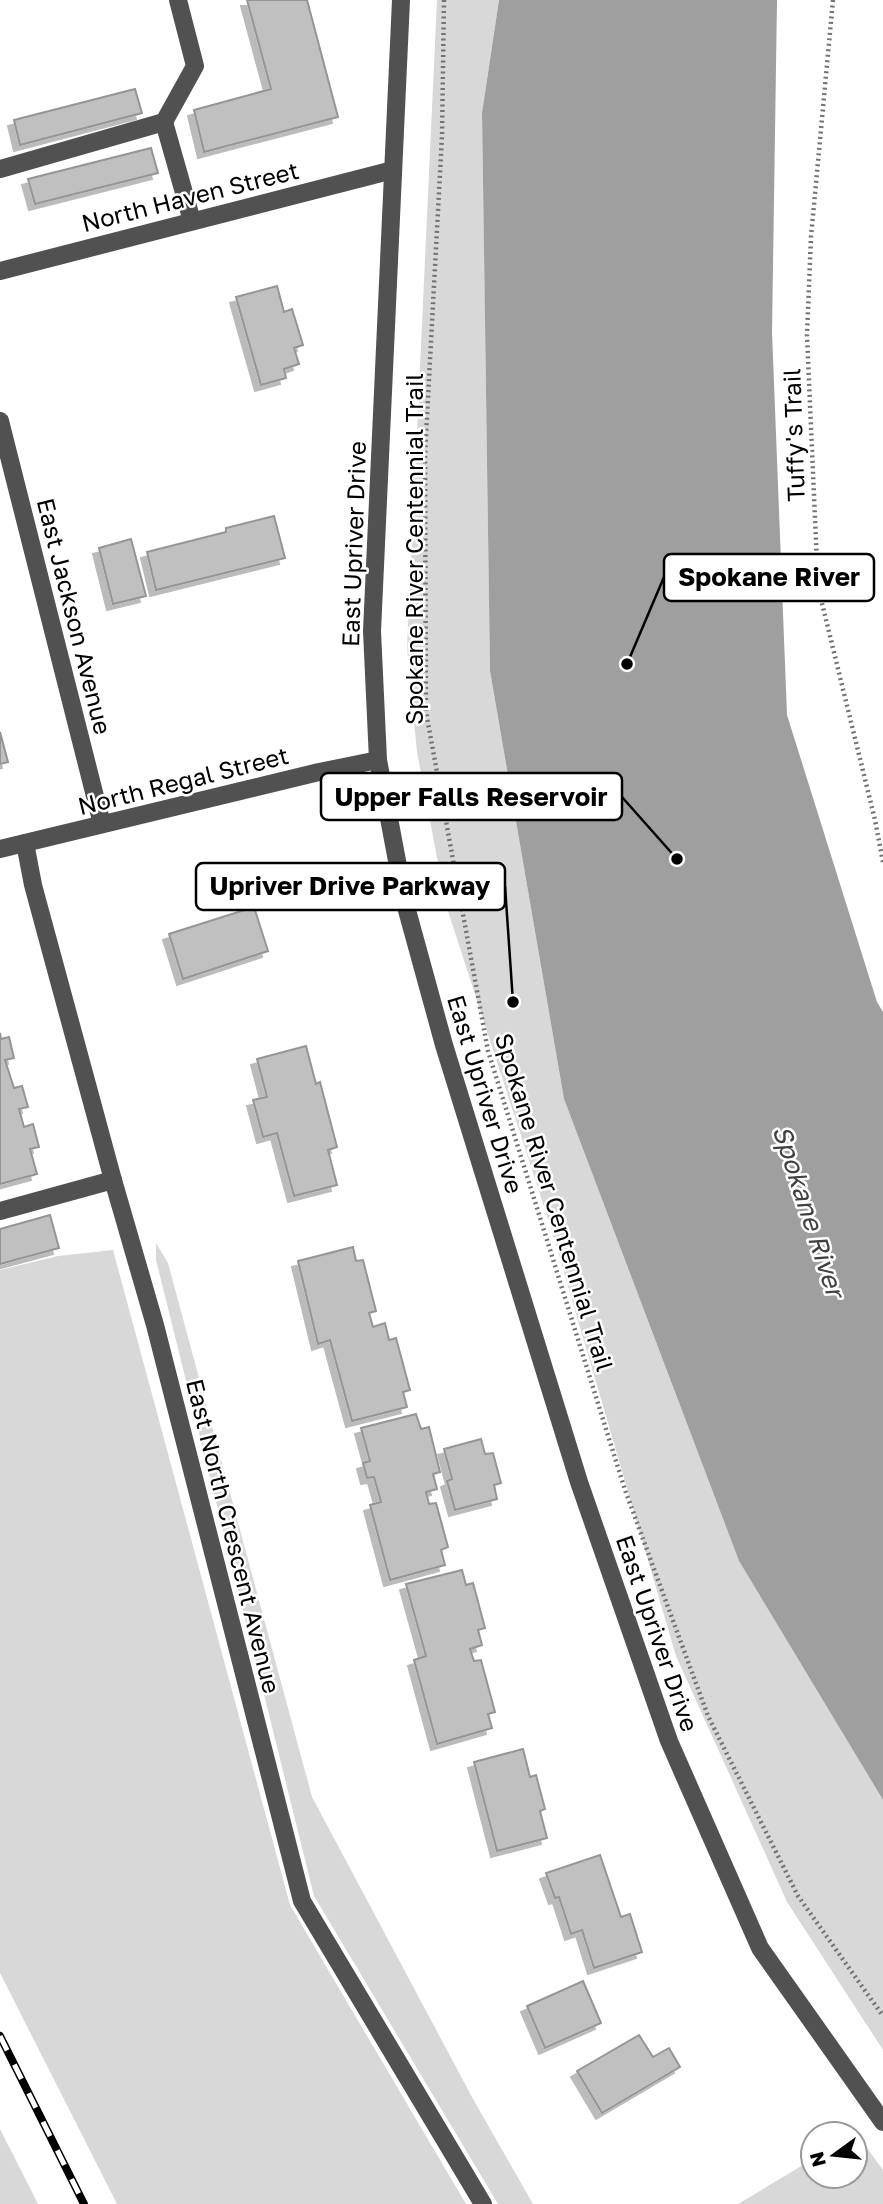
<svg xmlns="http://www.w3.org/2000/svg" width="883" height="2204" font-family="'Golos Text',sans-serif">
  <style>
    .green { fill: #d8d8d8 }
    .water { fill: #9f9f9f }
    .building { fill: #c0c0c0; stroke: #959595; stroke-width: 2; filter: url(#shadow) }
    .lines { fill: none; stroke-linecap: round; stroke-linejoin: round }
    .path { stroke: #737373; stroke-width: 4.5; stroke-dasharray: 2 3.5; stroke-linecap: butt }
    .minor { stroke: #515151; stroke-width: 18 }
    .rail-casing { stroke: #000; stroke-width: 8 }
    .rail { stroke: #fff; stroke-width: 5; stroke-dasharray: 16; stroke-linecap: butt }
    .labels { text-anchor: middle; dominant-baseline: central; stroke-width: 5; stroke-linejoin: round; paint-order: stroke }
    .street-label { font-size: 24px; fill: #000; stroke: #fff }
    .water-label { font-size: 26px; font-style: italic; fill: #404040; stroke: #fff }
    .leader { fill: none; stroke: #000; stroke-width: 2.5 }
    .callout-dot { fill: #000; stroke: #fff; stroke-width: 2.5 }
    .callout { fill: #fff; stroke: #000; stroke-width: 2.5 }
    .callout-label { font-size: 26px; text-anchor: middle; font-weight: bold; fill: #000 }
  </style>
  <defs>
    <filter id="shadow"><feDropShadow dx="-6" dy="6" stdDeviation="0" flood-color="#0004"/></filter>
  </defs>
  <rect width="100%" height="100%" fill="#fff"/>
  <g class="green">
    <polygon points="437,0 499,0 482,113 490,671 564,1099 739,1561 883,1800 883,2050 787,1902 676,1656 551,1228 446,905 417,752 407,648"/>
    <polygon points="156,1243 168,1263 312,1797 473,2099 533,2204 498,2204 314,1896 156,1260"/>
    <polygon points="113,1250 290,1905 466,2204 117,2204 0,1973 0,1270 58,1256"/>
    <polygon points="0,2129 38,2204 0,2204"/>
    <polygon points="856,2133 883,2170 883,2204 738,2204 813,2159 813,2176 855,2176 854,2134"/>
  </g>
  <polygon class="water" points="499,0 777,0 772,332 787,715 877,1002 883,1012 883,1800 739,1561 564,1099 490,671 482,113"/>
  <g class="building">
    <polygon points="247,0 307,0 338,117 204,152 194,110 271,89"/>
    <polygon points="135,89 142,113 20,145 14,120"/>
    <polygon points="151,148 158,173 35,204 28,179"/>
    <polygon points="277,286 284,312 292,309 303,345 294,348 299,364 284,369 286,378 261,385 236,297"/>
    <polygon points="274,516 285,558 156,590 147,552 226,532 226,528"/>
    <polygon points="131,539 146,596 113,604 99,548"/>
    <polygon points="0,732 8,762 0,764"/>
    <polygon points="254,907 268,951 183,979 169,934"/>
    <polygon points="0,1033 1,1039 9,1037 14,1058 5,1060 14,1088 22,1086 28,1107 19,1109 24,1127 33,1124 39,1147 30,1149 37,1174 0,1184"/>
    <polygon points="306,1046 316,1084 320,1082 337,1147 328,1150 337,1185 294,1196 277,1133 263,1137 253,1100 267,1097 257,1059"/>
    <polygon points="50,1215 59,1248 0,1264 0,1229"/>
    <polygon points="353,1247 356,1261 363,1260 376,1311 369,1313 373,1327 385,1323 389,1340 396,1338 410,1390 403,1392 407,1407 352,1421 330,1340 318,1344 298,1261"/>
    <polygon points="416,1414 421,1429 429,1427 440,1472 433,1474 437,1489 426,1492 429,1504 436,1503 448,1547 441,1550 445,1565 390,1580 370,1505 381,1502 374,1477 367,1478 363,1463 370,1461 361,1428"/>
    <polygon points="481,1439 485,1454 493,1453 501,1483 494,1485 497,1499 455,1510 447,1481 452,1479 444,1449"/>
    <polygon points="462,1570 466,1585 473,1583 485,1628 478,1630 482,1645 470,1649 474,1661 481,1660 495,1712 488,1714 492,1728 437,1744 414,1660 426,1656 406,1584"/>
    <polygon points="523,1749 530,1777 536,1775 545,1809 540,1811 547,1838 497,1851 474,1762"/>
    <polygon points="600,1855 621,1917 630,1914 642,1952 594,1968 582,1930 571,1934 559,1897 555,1898 546,1873"/>
    <polygon points="583,1981 601,2023 545,2048 527,2006"/>
    <polygon points="639,2035 653,2057 669,2048 680,2067 602,2113 577,2071"/>
  </g>
  <g class="lines">
    <g class="path">
      <polyline points="444,0 442,136 425,454 426,712 488,1051 625,1490 708,1716 798,1896 883,2016"/>
      <polyline points="833,0 811,237 807,335 818,587 875,820 883,862"/>
    </g>
    <g class="minor">
      <polyline points="401,0 372,631 378,760 405,903 444,1045 579,1482 669,1741 760,1948 883,2122"/>
      <polyline points="164,122 195,66 178,0"/>
      <polyline points="0,169 164,122 192,221"/>
      <polyline points="0,271 393,170"/>
      <polyline points="0,421 102,824"/>
      <polyline points="25,843 33,885 113,1180 155,1325 302,1901 483,2204"/>
      <polyline points="0,849 319,772 378,760"/>
      <polyline points="0,1211 113,1180"/>
    </g>
    <defs>
      <polyline id="rail" points="0,2036 84,2204"/>
    </defs>
    <use href="#rail" class="rail-casing"/>
    <use href="#rail" class="rail"/>
  </g>
  <g class="labels">
    <g class="street-label">
      <text transform="translate(190 196) rotate(-14)">North Haven Street</text>
      <text transform="translate(793 435) rotate(-92)">Tuffy's Trail</text>
      <text transform="translate(353 544) rotate(-88)">East Upriver Drive</text>
      <text transform="translate(413 549) rotate(-90)">Spokane River Centennial Trail</text>
      <text transform="translate(75 616) rotate(76)">East Jackson Avenue</text>
      <text transform="translate(183 780) rotate(-14)">North Regal Street</text>
      <text transform="translate(486 1094) rotate(73)">East Upriver Drive</text>
      <text transform="translate(555 1202) rotate(73)">Spokane River Centennial Trail</text>
      <text transform="translate(234 1536) rotate(76)">East North Crescent Avenue</text>
      <text transform="translate(658 1633) rotate(71)">East Upriver Drive</text>
    </g>
    <g class="water-label">
      <text transform="translate(809 1211) rotate(72)">Spokane River</text>
    </g>
  </g>
  <path class="leader" d="M627 664L664 577M677 859L622 797M513 1002L505 886"/>
  <g class="callout-dot">
    <circle cx="627" cy="664" r="7"/>
    <circle cx="677" cy="859" r="7"/>
    <circle cx="513" cy="1002" r="7"/>
  </g>
  <g class="callout">
    <rect x="664" y="554" width="210" height="47" rx="7"/>
    <rect x="321" y="773" width="301" height="47" rx="7"/>
    <rect x="196" y="863" width="309" height="47" rx="7"/>
  </g>
  <g class="callout-label">
    <text x="769" y="586">Spokane River</text>
    <text x="471" y="806">Upper Falls Reservoir</text>
    <text x="350" y="895">Upriver Drive Parkway</text>
  </g>
  <g transform="translate(834 2155) rotate(255)"><circle r="33" fill="#ffffff" stroke="#999999" stroke-width="2"/>
  <path d="M0-5L12 26L0 18L-12 26Z" fill="#000000"/>
  <text y="-10" font-size="19" font-weight="bold" text-anchor="middle" fill="#000000">N</text>
  </g>
</svg>
